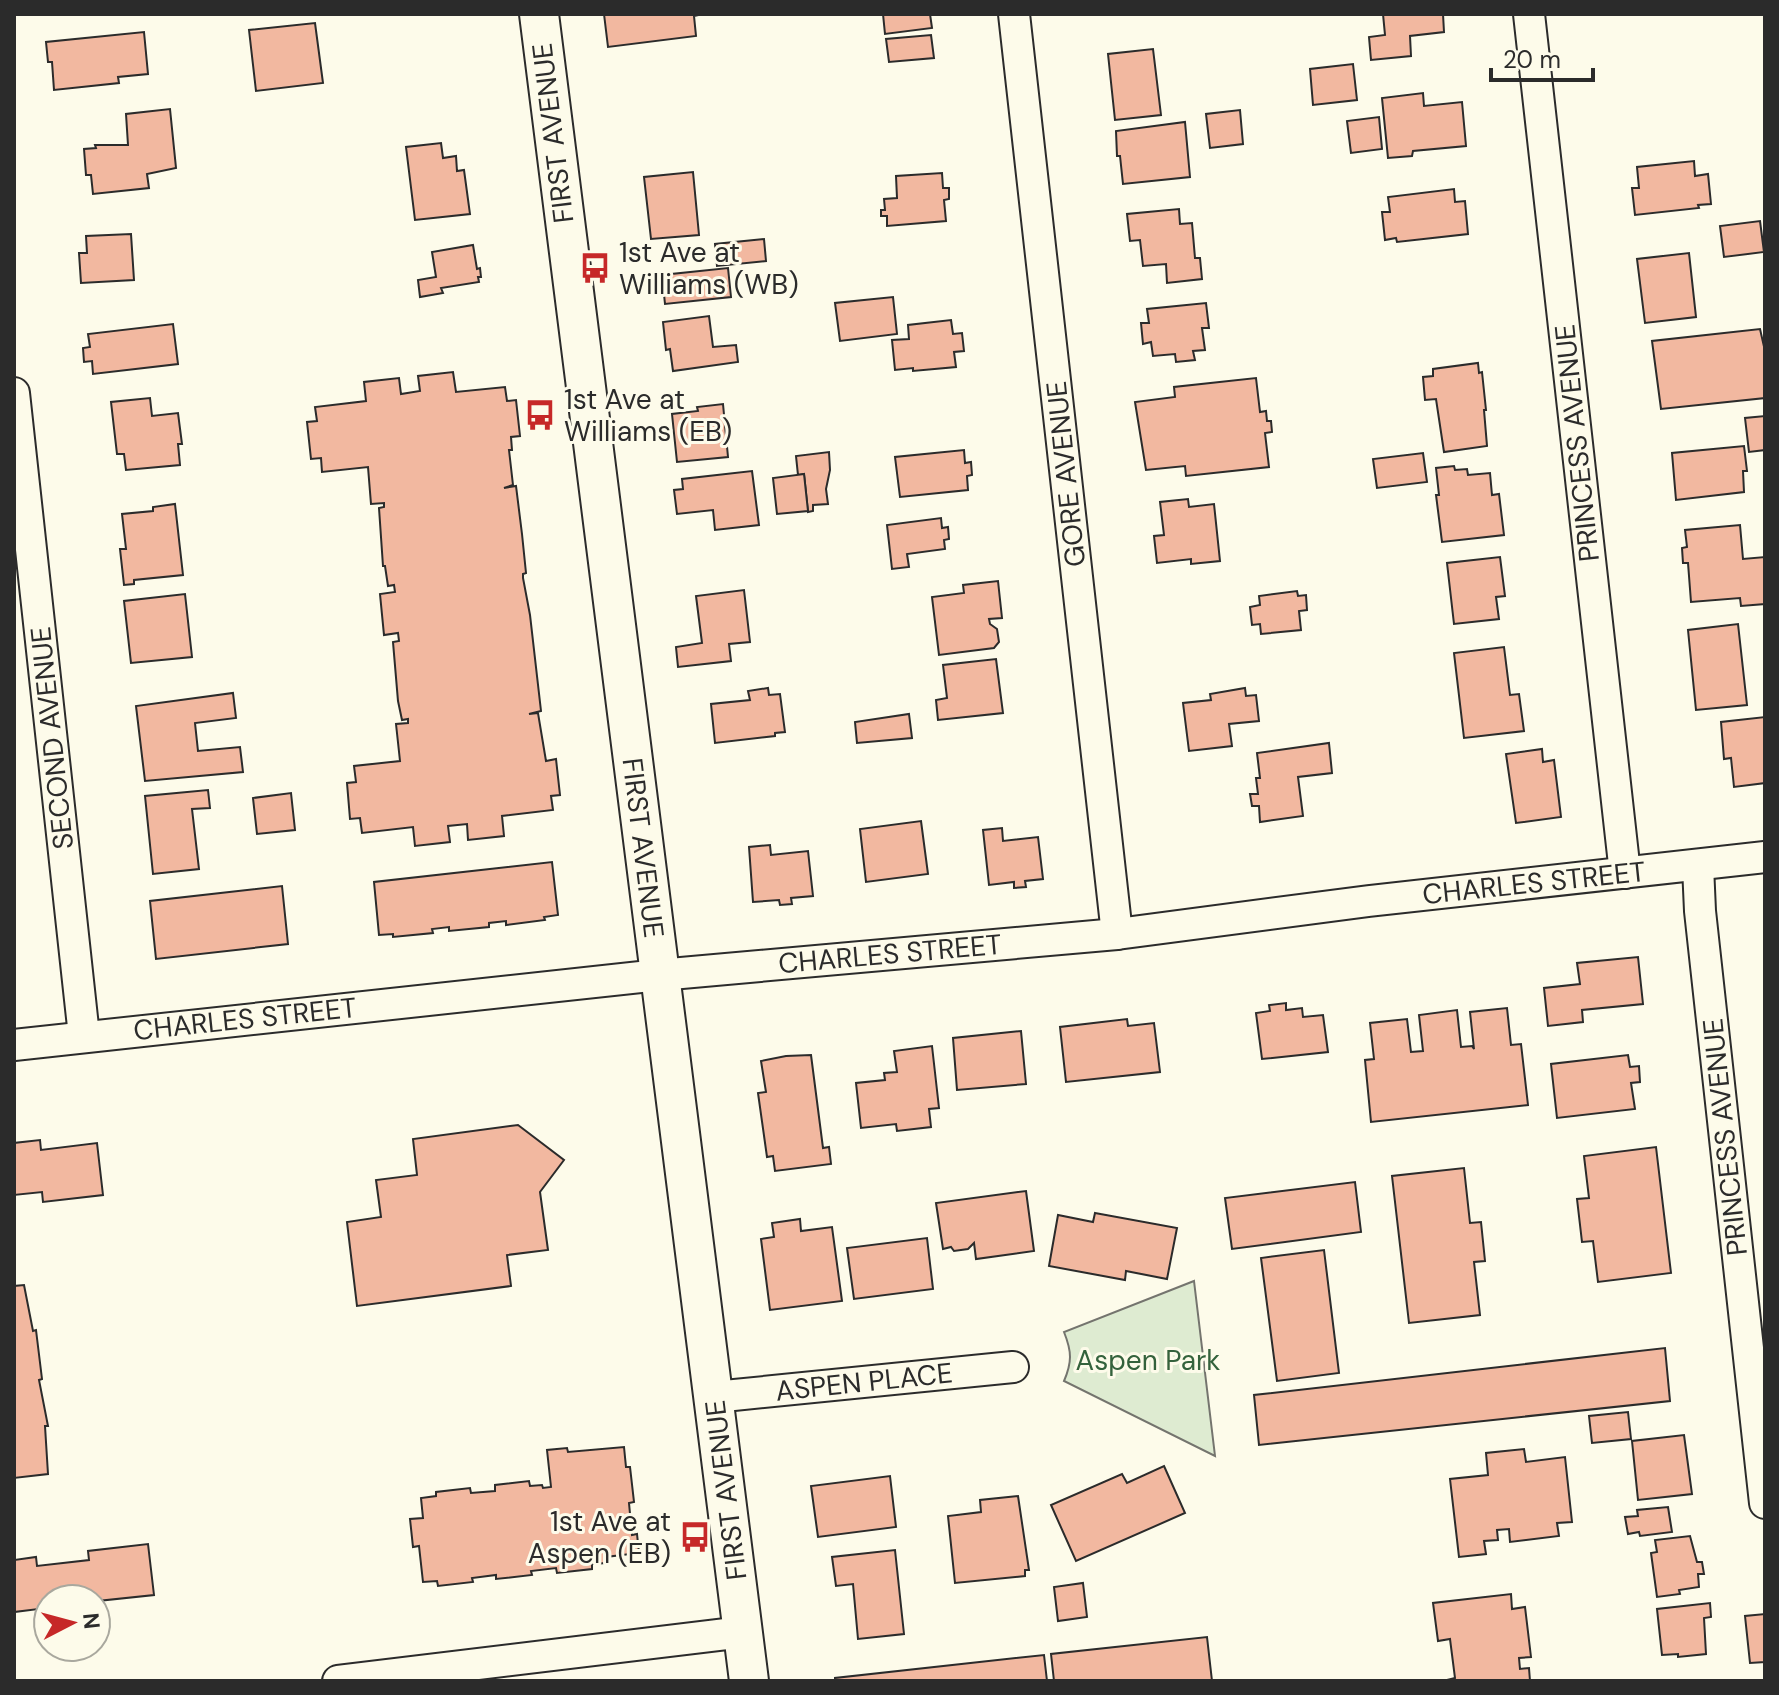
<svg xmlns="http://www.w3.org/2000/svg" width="1779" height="1695" font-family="'DM Sans',sans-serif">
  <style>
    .green { fill: #deebd1; stroke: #74746e; stroke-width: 2 }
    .building { fill: #f2b8a0; stroke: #2b2b2b; stroke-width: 2 }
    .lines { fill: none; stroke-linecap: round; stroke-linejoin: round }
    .minor-casing { stroke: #2b2b2b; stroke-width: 34 }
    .tertiary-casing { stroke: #2b2b2b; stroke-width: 42 }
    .minor { stroke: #fdfbea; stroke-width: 30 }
    .tertiary { stroke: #fdfbea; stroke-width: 38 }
    .labels { text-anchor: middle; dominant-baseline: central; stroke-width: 6; stroke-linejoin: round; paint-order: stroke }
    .street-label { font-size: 28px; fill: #2b2b2b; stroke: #fdfbea }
    .poi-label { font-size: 28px; fill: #2b2b2b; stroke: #fdfbea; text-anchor: start }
    .park-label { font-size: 28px; fill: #34623c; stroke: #fdfbea }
  </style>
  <rect width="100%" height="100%" fill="#fdfbea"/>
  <path class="green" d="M1194 1281 1215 1456 1064 1381C1072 1362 1072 1352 1064 1332Z"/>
  <g class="building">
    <polygon points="604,14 703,14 694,16 696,36 608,47"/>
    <polygon points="883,14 930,14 932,28 885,34"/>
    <polygon points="1383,14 1443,14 1444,32 1410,36 1411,56 1371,60 1369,37 1385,35"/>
    <polygon points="315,23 323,83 256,91 249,30"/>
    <polygon points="144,32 148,74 118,77 119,83 54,90 52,62 48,62 46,42"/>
    <polygon points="931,35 934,58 889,62 886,39"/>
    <polygon points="1153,49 1161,115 1115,120 1108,54"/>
    <polygon points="1353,64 1357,100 1313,105 1310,69"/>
    <polygon points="1423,93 1424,106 1462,102 1466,146 1413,151 1412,156 1388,158 1382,98"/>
    <polygon points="170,109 176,168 147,174 149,188 93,194 91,175 86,175 84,149 96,148 95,145 128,145 126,114"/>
    <polygon points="1240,110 1243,144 1210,148 1206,114"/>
    <polygon points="1379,117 1382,149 1351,153 1347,121"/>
    <polygon points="1185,122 1190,177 1123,184 1120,156 1117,156 1116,131"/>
    <polygon points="441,143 443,158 456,156 457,171 464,170 470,214 415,220 406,147"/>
    <polygon points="1694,161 1695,176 1708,174 1711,204 1698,205 1699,208 1635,215 1632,188 1639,188 1637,167"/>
    <polygon points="693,172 699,235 651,239 644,177"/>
    <polygon points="942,173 943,188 949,188 949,199 944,200 946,221 887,226 887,216 881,216 881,210 885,210 884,199 897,198 896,176"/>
    <polygon points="1454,189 1455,202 1465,201 1468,234 1397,242 1396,238 1385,240 1382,212 1390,212 1388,197"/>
    <polygon points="1179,209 1180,224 1192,223 1195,258 1200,258 1202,279 1167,283 1166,264 1143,266 1140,240 1130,241 1127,214"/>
    <polygon points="1760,221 1764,252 1724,257 1720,226"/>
    <polygon points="131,234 134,280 81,283 79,253 87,253 86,236"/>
    <polygon points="764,239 766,261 717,266 715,244"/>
    <polygon points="473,245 477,269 480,268 481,277 478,277 479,282 441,288 443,293 420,297 418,280 436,277 432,252"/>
    <polygon points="1689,253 1696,317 1645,323 1637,259"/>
    <polygon points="728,268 731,297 665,304 662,275"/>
    <polygon points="893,297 897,334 840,341 835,303"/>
    <polygon points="1206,303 1209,328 1202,328 1205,350 1193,351 1195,360 1176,362 1175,354 1153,356 1151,342 1143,344 1141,323 1149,323 1147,309"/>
    <polygon points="709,316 713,347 736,345 738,362 673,371 670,349 666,350 663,322"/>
    <polygon points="951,320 953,334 962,333 964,351 954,352 956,367 913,371 913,368 895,370 892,340 909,339 908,325"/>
    <polygon points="173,324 178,364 93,374 92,361 84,362 83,348 90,347 88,334"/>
    <polygon points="1760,329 1765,351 1765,398 1661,409 1652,341"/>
    <polygon points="1478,363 1479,373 1482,372 1486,410 1484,410 1487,446 1444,452 1436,399 1425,400 1423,377 1433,376 1433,369"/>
    <polygon points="453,372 456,392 505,387 507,401 516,400 520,436 511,437 512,450 509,450 513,485 504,488 516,486 522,534 526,573 523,574 523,578 530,615 541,711 529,714 538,713 546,761 556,759 560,795 551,796 553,810 502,816 504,836 468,840 467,824 448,826 450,842 415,846 413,827 362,833 360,818 350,819 347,783 356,782 354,766 400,761 396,724 408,723 408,719 402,720 398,701 393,642 399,641 398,633 384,635 380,594 395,592 394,585 388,586 385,566 383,566 379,508 384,507 384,503 371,504 368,467 322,472 321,458 311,459 307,422 317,421 315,407 366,401 364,382 399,378 401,394 420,391 418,376"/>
    <polygon points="1256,378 1260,412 1266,411 1267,421 1271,421 1272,432 1265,433 1269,467 1186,476 1185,466 1146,470 1135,402 1175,397 1174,387"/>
    <polygon points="150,398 152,416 178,413 182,444 178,444 180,465 126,470 124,454 117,454 111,402"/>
    <polygon points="723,404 728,457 677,462 672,414 698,411 697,407"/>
    <polygon points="1765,416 1765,450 1749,452 1745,418"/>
    <polygon points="1744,446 1747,471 1743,471 1744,492 1676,500 1672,453"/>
    <polygon points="964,450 965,463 971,462 972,475 967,476 968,490 900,497 895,457"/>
    <polygon points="829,452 830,470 826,489 828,504 813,505 813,511 808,512 804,474 798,475 796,456"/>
    <polygon points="1423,453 1427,482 1377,488 1373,459"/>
    <polygon points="1454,466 1455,470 1467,469 1468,475 1490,473 1492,495 1499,494 1504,535 1442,542 1436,495 1439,495 1436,468"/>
    <polygon points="752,471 759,525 715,530 713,510 677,514 674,490 683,489 682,479"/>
    <polygon points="804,474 808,511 777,514 773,478"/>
    <polygon points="1188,499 1189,507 1214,504 1220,561 1191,564 1191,559 1157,563 1154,536 1164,535 1160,502"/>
    <polygon points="175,504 183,575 134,580 134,584 124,585 120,549 126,549 122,514 153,511 153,507"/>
    <polygon points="941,518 942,528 948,527 949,539 944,540 945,549 907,554 909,567 892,569 887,525"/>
    <polygon points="1740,525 1743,559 1765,557 1765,604 1741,606 1740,598 1691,602 1688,563 1683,563 1682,548 1687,547 1685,530"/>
    <polygon points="1500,557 1505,596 1496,597 1499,619 1454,624 1447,563"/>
    <polygon points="998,581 1002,618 989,619 990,624 997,629 999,642 994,648 939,655 932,597 964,593 963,585"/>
    <polygon points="744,590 750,642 729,644 731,661 678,667 676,647 702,643 696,596"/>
    <polygon points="1297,591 1298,596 1306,595 1307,610 1299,611 1301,630 1261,634 1260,624 1252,625 1250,607 1260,605 1259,596"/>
    <polygon points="185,594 192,657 131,663 124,601"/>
    <polygon points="1738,624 1747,705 1696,710 1688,630"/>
    <polygon points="1504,647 1510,695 1519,694 1524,731 1464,738 1454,653"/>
    <polygon points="996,659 1003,713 938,720 936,700 947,698 943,665"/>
    <polygon points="768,688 769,695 780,694 785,732 775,733 775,736 715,743 711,704 750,700 748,691"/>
    <polygon points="1245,688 1246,696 1256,695 1259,721 1229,724 1232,746 1189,751 1183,703 1211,700 1210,694"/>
    <polygon points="233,693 236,718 195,723 198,751 240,747 243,772 145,781 136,706"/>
    <polygon points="909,714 912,738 857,743 855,722"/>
    <polygon points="1765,717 1765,783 1734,787 1731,758 1724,759 1721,722"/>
    <polygon points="1329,743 1332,773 1298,777 1303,816 1260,822 1259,806 1252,806 1250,794 1258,794 1256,778 1260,778 1257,753"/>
    <polygon points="1542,749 1543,762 1554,760 1561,817 1516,823 1506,754"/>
    <polygon points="208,790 210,808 192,809 199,869 153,874 145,796"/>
    <polygon points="291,793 295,830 257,834 253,798"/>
    <polygon points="921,821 928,874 866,882 860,829"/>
    <polygon points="1002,828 1003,841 1038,837 1043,879 1025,881 1026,887 1014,888 1014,882 989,885 983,830"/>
    <polygon points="770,845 771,855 808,851 813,896 791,898 792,904 780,905 779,900 753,902 749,847"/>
    <polygon points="552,862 558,915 544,917 545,920 506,925 506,921 489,923 489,927 449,931 449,927 432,929 433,933 393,937 393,934 379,935 374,882"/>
    <polygon points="282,886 288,944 156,959 150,901"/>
    <polygon points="1638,957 1643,1004 1582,1010 1583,1022 1548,1026 1544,988 1580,984 1577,963"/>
    <polygon points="1286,1003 1286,1010 1302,1008 1303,1017 1323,1015 1328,1052 1262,1059 1256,1013 1270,1011 1269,1005"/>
    <polygon points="1507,1008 1511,1045 1521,1044 1528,1105 1371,1122 1365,1060 1374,1059 1370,1023 1407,1019 1411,1052 1423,1051 1419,1015 1457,1010 1461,1047 1472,1046 1474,1049 1470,1012"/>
    <polygon points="1127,1019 1128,1026 1154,1023 1160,1072 1066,1082 1060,1027"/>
    <polygon points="1021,1031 1026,1084 957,1090 953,1038"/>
    <polygon points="932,1046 939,1108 929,1109 931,1127 897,1131 896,1124 861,1128 856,1083 885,1080 884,1073 897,1072 894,1051"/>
    <polygon points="811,1055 823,1148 829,1147 831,1164 775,1171 773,1156 767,1157 758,1093 766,1092 761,1061 786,1056"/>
    <polygon points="1628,1055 1630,1067 1639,1066 1640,1082 1631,1083 1635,1109 1557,1118 1551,1064"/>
    <polygon points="518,1125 564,1160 540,1192 548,1250 507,1255 511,1286 357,1306 347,1222 381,1217 376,1180 417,1175 413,1139"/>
    <polygon points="40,1140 41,1150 97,1143 103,1195 43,1202 42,1192 14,1195 14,1143"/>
    <polygon points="1656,1147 1671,1273 1598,1282 1593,1241 1582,1242 1577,1199 1589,1198 1584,1156"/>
    <polygon points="1464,1168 1470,1223 1481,1222 1485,1261 1474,1262 1480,1315 1409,1323 1392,1176"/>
    <polygon points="1355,1182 1361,1232 1232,1249 1225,1198"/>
    <polygon points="1026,1191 1034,1251 976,1259 974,1243 968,1249 954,1251 951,1247 943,1249 936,1203"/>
    <polygon points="1095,1213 1177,1228 1167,1279 1126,1271 1125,1280 1049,1266 1058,1215 1093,1222"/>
    <polygon points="800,1219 801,1231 832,1227 842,1301 770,1310 761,1239 774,1237 772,1223"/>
    <polygon points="927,1238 933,1289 854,1299 847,1248"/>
    <polygon points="1324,1250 1339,1373 1277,1381 1261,1258"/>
    <polygon points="24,1285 33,1331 36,1330 42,1379 39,1380 48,1426 45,1426 48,1474 14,1478 14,1286"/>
    <polygon points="1665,1348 1670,1401 1259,1445 1254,1395"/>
    <polygon points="1628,1412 1631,1439 1592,1443 1589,1416"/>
    <polygon points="1684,1435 1692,1494 1638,1500 1632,1441"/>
    <polygon points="624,1447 626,1467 630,1467 634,1502 629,1503 632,1535 637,1534 639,1553 606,1557 606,1563 592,1564 592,1569 557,1573 556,1568 531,1571 532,1575 496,1579 496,1575 472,1578 473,1582 438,1586 437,1581 423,1582 419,1546 413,1547 410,1519 423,1518 421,1498 436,1496 436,1492 470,1488 471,1493 495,1491 495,1485 529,1481 530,1486 542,1485 543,1488 551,1487 547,1450 567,1448 568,1452"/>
    <polygon points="1524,1449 1526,1462 1565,1457 1572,1522 1557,1523 1559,1536 1510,1542 1509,1529 1497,1530 1498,1540 1484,1541 1486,1554 1459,1557 1450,1479 1488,1475 1486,1453"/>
    <polygon points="1164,1466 1185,1513 1076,1561 1051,1505 1122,1474 1127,1483"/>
    <polygon points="890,1476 896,1527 818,1537 811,1486"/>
    <polygon points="1018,1496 1029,1570 1025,1570 1025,1576 955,1583 948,1516 981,1512 980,1500"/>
    <polygon points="1668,1507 1672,1532 1640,1536 1639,1532 1628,1534 1625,1517 1638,1516 1637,1510"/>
    <polygon points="1690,1536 1697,1562 1702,1562 1704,1574 1698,1574 1699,1587 1679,1590 1680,1594 1657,1597 1651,1553 1657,1552 1655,1540"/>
    <polygon points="148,1544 154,1595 98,1601 99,1611 96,1611 96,1599 48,1599 48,1617 39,1618 38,1609 14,1612 14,1560 36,1557 37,1566 89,1560 88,1551"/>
    <polygon points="895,1550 904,1634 858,1639 853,1584 836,1586 832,1557"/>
    <polygon points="1083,1583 1087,1617 1058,1621 1054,1587"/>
    <polygon points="1511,1594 1512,1609 1525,1607 1531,1657 1519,1658 1520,1669 1529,1668 1530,1681 1443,1681 1455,1678 1450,1639 1438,1641 1433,1603"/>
    <polygon points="1710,1603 1711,1617 1704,1618 1706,1654 1678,1657 1678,1654 1662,1655 1657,1609"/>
    <polygon points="1765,1614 1765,1662 1750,1663 1745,1616"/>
    <polygon points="1207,1637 1212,1681 1054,1681 1051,1654"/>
    <polygon points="1044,1655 1047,1681 835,1681 835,1678"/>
  </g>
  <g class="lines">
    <defs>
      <g id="minor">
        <polyline points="1014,14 1117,934"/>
        <polyline points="1529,14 1625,873"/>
        <polyline points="14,393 84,1036"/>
        <polyline points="1698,866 1700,911 1765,1503"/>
        <polyline points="14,1045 659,975 1117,934 1369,901 1765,857"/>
        <polyline points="714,1397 1013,1367"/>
        <polyline points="338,1681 743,1632"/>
      </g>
      <polyline id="tertiary" points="539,14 749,1681"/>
    </defs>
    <use href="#minor" class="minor-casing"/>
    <use href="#tertiary" class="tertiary-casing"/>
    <use href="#minor" class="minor"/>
    <use href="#tertiary" class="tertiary"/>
  </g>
  <defs>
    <symbol id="bus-bare" viewBox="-9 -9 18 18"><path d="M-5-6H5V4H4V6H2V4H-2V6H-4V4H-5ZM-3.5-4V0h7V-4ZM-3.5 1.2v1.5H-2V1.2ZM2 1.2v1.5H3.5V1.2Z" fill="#c62828" stroke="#fdfbea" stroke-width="2.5" paint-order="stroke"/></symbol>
  </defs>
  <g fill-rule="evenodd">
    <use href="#bus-bare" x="573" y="246" width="44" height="44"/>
    <use href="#bus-bare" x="518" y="393" width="44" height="44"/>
    <use href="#bus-bare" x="673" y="1515" width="44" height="44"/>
  </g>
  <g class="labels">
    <g class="street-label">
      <text transform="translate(553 133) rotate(-97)">FIRST AVENUE</text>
      <text transform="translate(1577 443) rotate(-96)">PRINCESS AVENUE</text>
      <text transform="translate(1066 474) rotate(-96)">GORE AVENUE</text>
      <text transform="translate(52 738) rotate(-96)">SECOND AVENUE</text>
      <text transform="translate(643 848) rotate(83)">FIRST AVENUE</text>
      <text transform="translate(1534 883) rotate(-6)">CHARLES STREET</text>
      <text transform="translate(890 954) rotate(-5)">CHARLES STREET</text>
      <text transform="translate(245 1019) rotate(-6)">CHARLES STREET</text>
      <text transform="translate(1725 1137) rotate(-96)">PRINCESS AVENUE</text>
      <text transform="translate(864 1382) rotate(-6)">ASPEN PLACE</text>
      <text transform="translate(726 1490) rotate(-97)">FIRST AVENUE</text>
    </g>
    <g class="poi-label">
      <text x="619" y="252">1st Ave at<tspan x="619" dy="32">Williams (WB)</tspan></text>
      <text x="564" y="399">1st Ave at<tspan x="564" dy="32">Williams (EB)</tspan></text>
      <text x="671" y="1521" text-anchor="end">1st Ave at<tspan x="671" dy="32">Aspen (EB)</tspan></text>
    </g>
    <g class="park-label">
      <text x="1148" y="1360">Aspen Park</text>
    </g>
  </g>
  <rect width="1779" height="1695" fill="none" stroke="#2b2b2b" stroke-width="32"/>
  <g transform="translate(72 1623) rotate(84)"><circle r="38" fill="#fdfbea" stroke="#a9a89e" stroke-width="2"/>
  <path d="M0-6L14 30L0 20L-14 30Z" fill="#c62828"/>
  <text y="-12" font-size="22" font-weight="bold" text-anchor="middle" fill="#2b2b2b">N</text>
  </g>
  <path d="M1491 68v12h102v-12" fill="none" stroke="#2b2b2b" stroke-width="4"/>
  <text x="1503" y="68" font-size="24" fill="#2b2b2b" stroke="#fdfbea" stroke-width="6" paint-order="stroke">20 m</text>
</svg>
